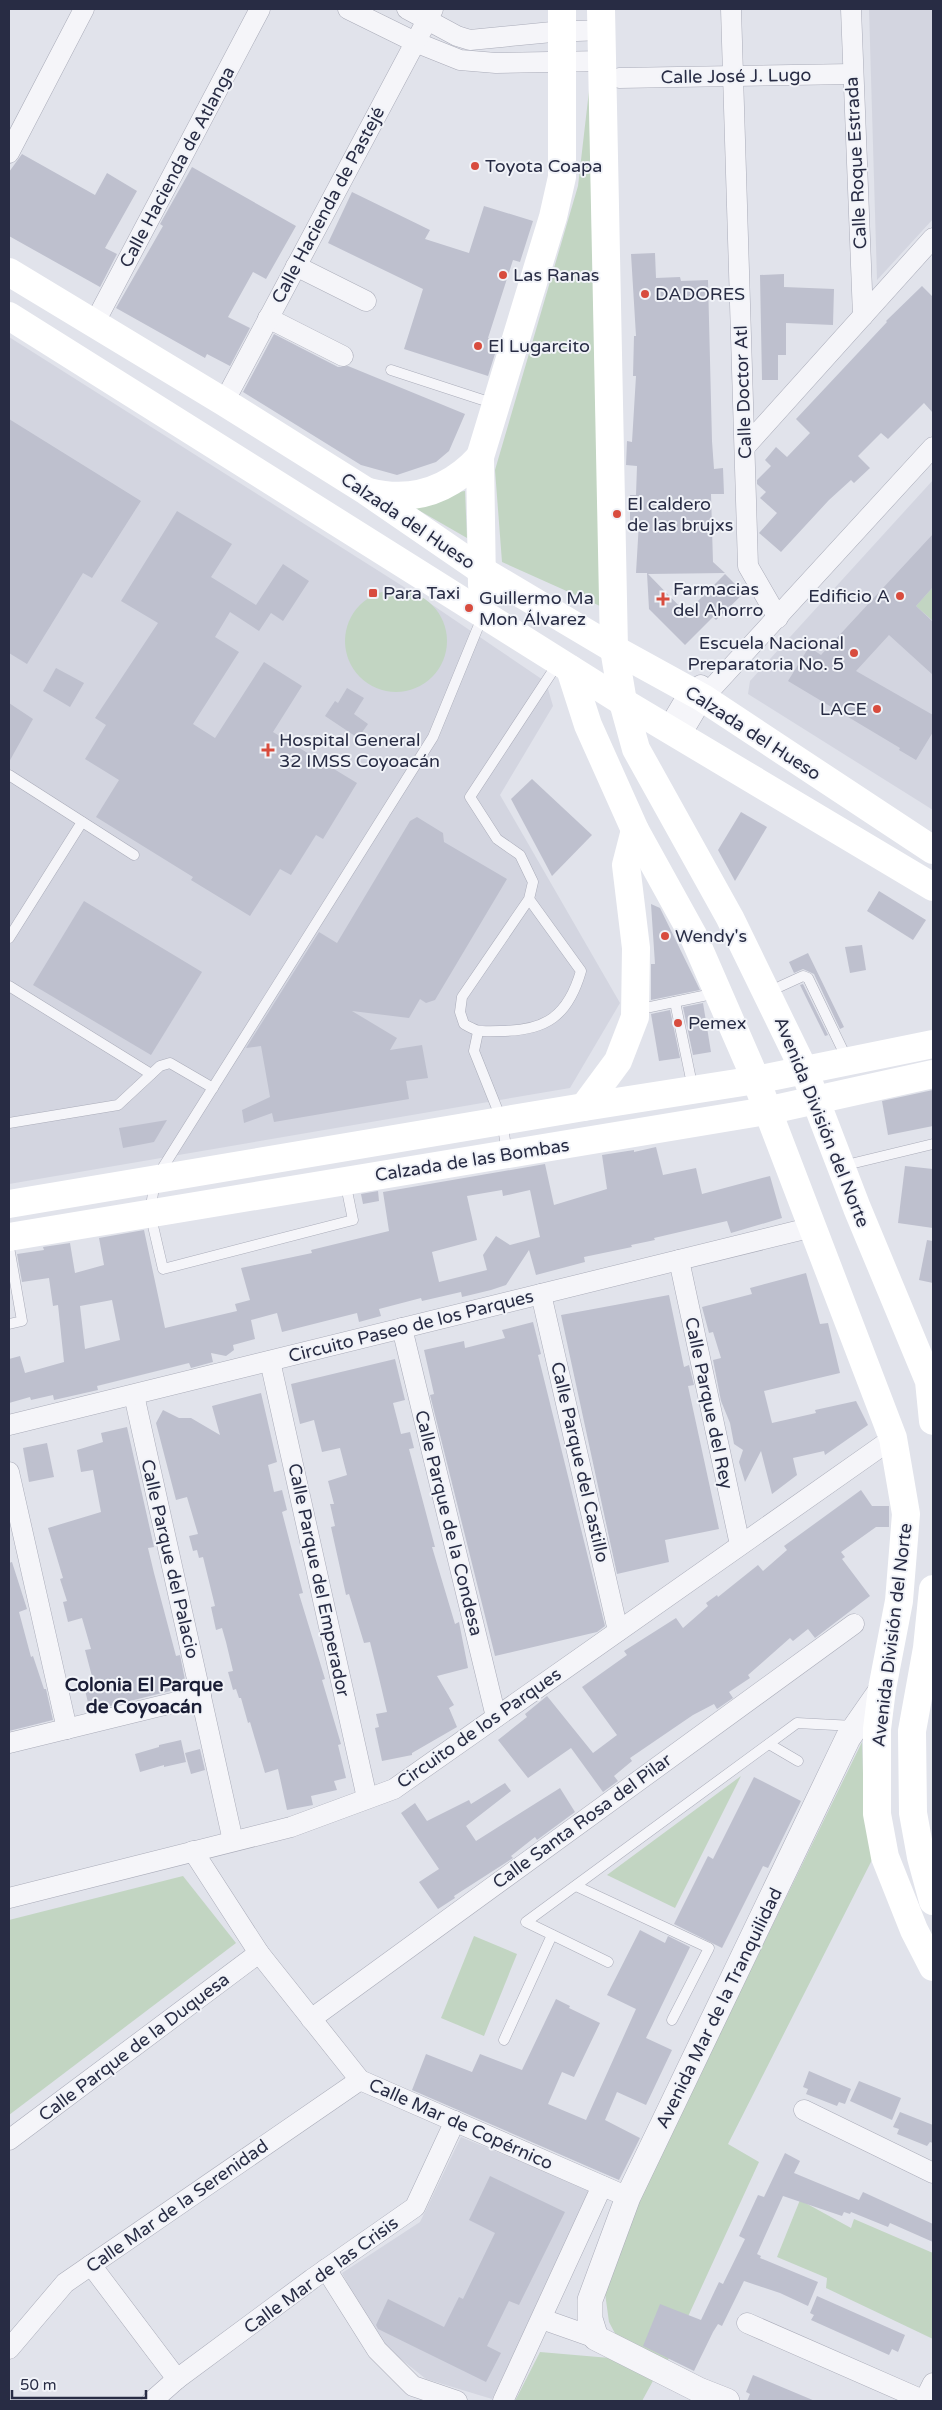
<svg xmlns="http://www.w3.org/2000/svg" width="942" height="2410" font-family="'Varela Round',sans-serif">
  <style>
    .built { fill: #d3d5e0 }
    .green { fill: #c2d5c2 }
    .building { fill: #bec0ce; fill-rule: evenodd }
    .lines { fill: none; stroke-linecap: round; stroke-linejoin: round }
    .service-casing { stroke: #aaacb9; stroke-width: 11 }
    .minor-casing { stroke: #aaacb9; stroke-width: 21 }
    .tertiary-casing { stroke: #aaacb9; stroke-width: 26 }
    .service { stroke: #f5f5f9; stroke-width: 10 }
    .minor { stroke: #f5f5f9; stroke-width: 20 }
    .tertiary { stroke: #f5f5f9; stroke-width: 25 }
    .secondary { stroke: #fff; stroke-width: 28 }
    .poi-dot { fill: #d84c3e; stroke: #f1f3f8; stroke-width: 2 }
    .labels { text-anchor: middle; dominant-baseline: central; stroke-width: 4; stroke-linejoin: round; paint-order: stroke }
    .street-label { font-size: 18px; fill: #282c44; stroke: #f1f3f8 }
    .poi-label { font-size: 18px; fill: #282c44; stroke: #f1f3f8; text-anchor: start }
    .neighbourhood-label { font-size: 19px; font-weight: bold; fill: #1a1d35; stroke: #f1f3f8 }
  </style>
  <rect width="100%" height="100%" fill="#e1e3eb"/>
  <g class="built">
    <polygon points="869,9 933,9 933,219 877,280"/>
    <polygon points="9,337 434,606 546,682 553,706 500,795 620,1003 570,1088 9,1184"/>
    <polygon points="933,480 933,810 748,694 750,681"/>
    <polygon points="461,2137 592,2191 492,2399 426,2379 377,2340 342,2273 420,2222"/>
  </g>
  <g class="green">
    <polygon points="589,91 600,606 502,562 495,470 578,186"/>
    <polygon points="465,491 467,538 401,500"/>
    <polygon points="933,587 933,621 916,606"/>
    <circle cx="396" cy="641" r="51"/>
    <polygon points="862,1742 864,1806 876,1852 728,2144 759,2162 668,2360 619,2341 609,2322 605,2293 638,2201"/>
    <polygon points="741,1776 675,1908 607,1875"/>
    <polygon points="183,1876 236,1943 9,2115 9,1920"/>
    <polygon points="474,1936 517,1954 484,2036 441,2018"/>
    <polygon points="800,2200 851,2228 854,2219 933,2253 933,2339 826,2288 827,2278 777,2257"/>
    <polygon points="540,2352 610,2358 654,2379 642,2401 515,2401"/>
  </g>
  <g class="building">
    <polygon points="22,154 95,195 107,173 137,191 105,248 117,254 100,287 9,236 9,172"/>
    <polygon points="192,167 296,226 266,279 253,272 228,317 250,328 230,366 207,354 205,358 116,308 163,226 160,224"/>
    <polygon points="352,192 430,230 425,239 469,253 484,206 533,221 520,262 513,260 488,338 499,341 488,376 404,349 423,289 328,243"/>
    <polygon points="655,253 656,278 680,277 681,281 708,280 712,441 714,469 723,468 724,494 711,494 713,562 725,573 648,574 686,613 725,574 744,593 716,620 713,617 685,645 649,609 647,573 636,573 639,522 630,522 630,495 636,495 637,466 626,465 627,441 632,442 636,376 633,376 634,336 636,336 631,254"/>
    <polygon points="784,274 784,287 834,289 833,325 786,323 786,355 778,355 778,380 762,380 760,275"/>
    <polygon points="922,286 933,297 933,413 924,403 888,439 881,433 858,456 870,468 854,483 851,480 829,500 781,552 759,533 777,513 760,498 766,492 757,484 757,480 771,466 765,460 776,447 787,457 810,433 796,419 887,322 886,321"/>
    <polygon points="274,334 338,367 348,366 465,414 449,451 436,462 397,475 361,465 243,392"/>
    <polygon points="9,419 141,501 92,578 83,573 27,664 9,653"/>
    <polygon points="177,511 232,544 211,577 256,605 283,564 309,581 283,621 271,613 259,631 230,612 215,637 239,652 193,724 215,738 264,662 302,686 273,732 357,783 323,839 316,835 291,875 280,869 250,916 191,880 193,877 96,817 119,780 85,759 106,725 95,718 158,623 121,601"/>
    <polygon points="933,534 933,587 916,606 933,622 933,675 889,635 856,671 933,715 933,732 916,760 899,750 900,748 788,681 809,647 821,655"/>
    <polygon points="56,668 84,683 70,707 43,691"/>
    <polygon points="347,688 364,698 354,714 368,724 358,738 325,716 335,701 338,703"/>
    <polygon points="9,703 33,719 9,762"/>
    <polygon points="532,779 592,835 552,876 511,799"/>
    <polygon points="741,812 767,827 735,881 718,850"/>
    <polygon points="417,817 443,833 444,842 507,879 435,1000 426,1003 420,999 409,1018 352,1011 397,1038 390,1050 422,1045 428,1078 406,1081 409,1099 274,1122 272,1113 244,1123 242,1110 270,1097 261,1046 246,1048 319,932 337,943 410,821"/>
    <polygon points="879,891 926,920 913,940 867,911"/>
    <polygon points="84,901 202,972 151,1055 33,985"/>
    <polygon points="651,904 660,908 700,990 651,1000 651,964 655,964"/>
    <polygon points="862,945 866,970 850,973 845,947"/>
    <polygon points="808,953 844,1027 840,1029 814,974 803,969 794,973 789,962"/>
    <polygon points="803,984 828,1035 825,1036 800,985"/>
    <polygon points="703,1003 711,1052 693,1055 683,1007"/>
    <polygon points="670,1010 680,1058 659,1061 651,1014"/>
    <polygon points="933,1090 933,1126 888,1135 882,1101"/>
    <polygon points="167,1120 154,1142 123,1148 119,1128"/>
    <path d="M656 1147 663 1175 696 1168 702 1194 770 1176 782 1218 731 1233 727 1221 654 1238 655 1240 631 1245 632 1247 584 1257 585 1262 536 1275 529 1250 506 1285 491 1290 462 1297 461 1292 422 1301 421 1298 379 1309 381 1316 359 1322 357 1313 282 1332 277 1313 251 1320 255 1339 233 1345 234 1350 226 1356 211 1353 213 1362 191 1368 189 1363 97 1386 98 1390 54 1400 53 1395 31 1400 30 1397 9 1403V1359L20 1356 25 1373 64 1362 58 1305 53 1306 49 1278 22 1282 17 1254 44 1250 43 1247 70 1243 75 1273 104 1265 99 1238 144 1230 165 1328 237 1311 235 1304 250 1300 241 1268 312 1253 311 1250 389 1231 383 1192 545 1164 554 1205 607 1189 602 1155 634 1150V1152ZM502 1190 503 1196 530 1190 540 1237 510 1245 496 1236 483 1255 487 1270 439 1282 432 1252 477 1240 467 1196ZM112 1300 120 1340 85 1349 80 1306Z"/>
    <polygon points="905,1166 933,1169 933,1228 898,1223"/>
    <polygon points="378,1191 379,1201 363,1204 361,1194"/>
    <polygon points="927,1240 933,1241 933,1283 919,1280"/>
    <polygon points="806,1273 820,1324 828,1323 840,1373 764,1391 772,1423 816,1413 815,1410 856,1401 868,1425 825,1455 824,1451 793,1458 797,1475 772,1494 761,1451 745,1482 739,1462 743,1450 734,1444 730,1423 721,1401 713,1360 721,1358 713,1332 709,1333 702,1307 752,1294 750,1288"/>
    <polygon points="669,1295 684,1367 689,1365 694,1385 688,1386 719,1529 665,1540 669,1562 617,1574 561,1315"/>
    <polygon points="533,1322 541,1354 538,1355 541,1367 605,1626 597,1632 495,1656 430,1395 434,1394 424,1350 464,1341 465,1348 505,1338 502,1330"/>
    <polygon points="395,1359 405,1400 393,1403 401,1434 410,1432 414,1448 409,1449 435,1547 432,1547 455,1624 459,1622 468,1668 437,1676 454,1705 449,1708 457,1727 412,1753 412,1755 382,1761 375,1728 379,1727 376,1714 387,1712 379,1678 370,1642 364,1643 349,1594 346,1595 331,1527 335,1526 330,1504 334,1504 328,1481 347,1475 340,1448 322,1452 314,1420 300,1424 291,1384"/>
    <polygon points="261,1393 277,1462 268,1465 274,1492 282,1490 287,1510 282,1512 303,1593 299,1594 325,1679 322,1680 341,1744 338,1745 346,1778 334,1781 337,1790 311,1796 313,1805 287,1810 278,1769 265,1773 250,1722 248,1723 241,1698 239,1698 236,1689 233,1690 228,1672 233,1671 226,1642 222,1628 216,1630 211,1607 215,1606 203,1557 199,1558 197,1550 193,1551 189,1536 198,1534 187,1497 176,1500 156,1423 163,1410 179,1418 191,1418 220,1435 212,1406"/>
    <polygon points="127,1427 154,1547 148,1548 154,1573 176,1656 180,1655 185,1680 176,1682 178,1689 90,1711 84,1686 94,1684 85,1650 91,1649 82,1618 68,1622 63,1602 67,1601 60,1579 63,1578 48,1528 101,1512 93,1470 81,1472 77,1450 103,1442 101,1433"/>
    <polygon points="47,1443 54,1477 29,1482 23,1448"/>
    <polygon points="861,1490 872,1506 889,1506 889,1527 876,1527 841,1552 845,1557 842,1559 870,1596 815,1638 808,1629 793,1641 790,1638 748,1675 750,1678 729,1692 733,1698 717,1709 714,1704 693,1715 630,1758 632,1761 614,1776 618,1781 603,1792 571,1748 528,1778 498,1740 527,1717 525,1714 547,1696 593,1753 617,1735 582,1687 627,1655 624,1651 676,1618 683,1628 708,1606 706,1603 717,1595 718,1597 758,1565 763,1571 787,1550 784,1546"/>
    <polygon points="12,1562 27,1609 19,1612 31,1657 33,1656 44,1689 46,1689 53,1720 9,1731 9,1563"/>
    <polygon points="181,1740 186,1762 164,1767 164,1765 140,1772 135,1754 159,1747 159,1745"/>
    <polygon points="200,1749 205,1770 191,1774 185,1753"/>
    <polygon points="754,1777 801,1801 768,1868 763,1866 722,1948 674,1924 708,1856 713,1859"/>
    <polygon points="505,1783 511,1791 466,1826 476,1841 560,1788 575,1812 537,1840 535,1837 511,1856 513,1858 454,1896 455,1898 438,1909 419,1882 439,1869 401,1813 415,1803 427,1821 469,1800 471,1804"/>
    <polygon points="640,1930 665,1943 668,1936 690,1947 646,2038 672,2050 646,2105 617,2092 605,2120 640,2138 619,2180 412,2090 426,2054 472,2072 480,2054 522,2070 556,1999 570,2006 569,2008 600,2023 574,2077 562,2072 548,2104 586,2120 636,2009 607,1995"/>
    <polygon points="809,2071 851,2089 845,2104 839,2102 837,2106 806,2094 808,2089 803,2087"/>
    <polygon points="859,2081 901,2098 892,2120 850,2101"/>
    <polygon points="900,2112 933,2125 933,2143 930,2142 927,2146 897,2134 899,2129 893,2127"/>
    <polygon points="785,2153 800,2161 794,2173 859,2200 863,2192 933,2224 933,2242 890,2223 888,2227 851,2212 850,2214 844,2212 842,2216 783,2196 757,2254 761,2256 760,2258 818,2282 808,2306 780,2293 744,2281 722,2326 718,2324 713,2332 694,2371 643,2346 660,2304 701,2320 719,2282 723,2284 745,2239 739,2236 758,2195 764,2197"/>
    <polygon points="490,2176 565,2212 519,2305 509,2301 487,2346 501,2353 486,2382 378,2329 376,2325 388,2299 444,2327 459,2297 463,2299 495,2233 469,2220"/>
    <polygon points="817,2296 905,2335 898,2352 892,2349 889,2355 811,2320 814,2315 810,2313"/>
    <polygon points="753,2375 815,2401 747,2401 750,2394 746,2392"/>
  </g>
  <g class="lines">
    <defs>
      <g id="service">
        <polyline points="391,370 495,404"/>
        <polyline points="9,775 134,855"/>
        <path d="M529 899 581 971C568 1016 546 1031 500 1031 482 1031 481 1034 464 1024L460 1012 462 997 529 899 533 882 520 855 497 839 470 797 558 663"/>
        <polyline points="9,938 82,822"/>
        <polyline points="9,986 151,1074"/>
        <polyline points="768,992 803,976 808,978 848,1061"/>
        <polyline points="675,1002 693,1089"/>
        <polyline points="636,1010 717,993"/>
        <polyline points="478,1032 474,1051 502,1121 507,1153"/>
        <polyline points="9,1123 118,1105 160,1066 170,1063 213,1088"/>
        <polyline points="842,1166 933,1144"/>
        <polyline points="345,1181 353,1220 163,1269 150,1213 155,1180 433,737 483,615"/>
        <polyline points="9,1247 22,1321 9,1324"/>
        <polyline points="769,1744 798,1761"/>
        <polyline points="576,1886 709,1948 672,2020"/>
        <polyline points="608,1962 526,1922 797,1723 854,1726"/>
        <polyline points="504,2040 552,1935"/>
      </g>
      <g id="minor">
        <polyline points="348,9 415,42 460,60 496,63 603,61"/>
        <polyline points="407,9 457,36 470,40 552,32 602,30"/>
        <polyline points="731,9 748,566 778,618"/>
        <polyline points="851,9 863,316"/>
        <polyline points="619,78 852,74"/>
        <polyline points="9,153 84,9"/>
        <polyline points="296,266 366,301"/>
        <polyline points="268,318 343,356"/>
        <polyline points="94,324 260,9"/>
        <polyline points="224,402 433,9"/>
        <polyline points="745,447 933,238"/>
        <polyline points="668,728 690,691 701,685"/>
        <polyline points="681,735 703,698 933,447"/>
        <polyline points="679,1260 740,1545"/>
        <polyline points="541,1294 618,1631"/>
        <polyline points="402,1328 496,1717"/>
        <polyline points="270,1361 367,1798"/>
        <polyline points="134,1395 233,1841"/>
        <polyline points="9,1425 813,1227"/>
        <polyline points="9,1472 67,1729"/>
        <polyline points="9,1743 201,1696"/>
        <polyline points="193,1851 259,1953 360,2080 628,2197"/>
        <polyline points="9,1898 291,1827 394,1789 893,1438"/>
        <polyline points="311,2019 854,1624"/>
        <polyline points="804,2110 933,2173"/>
        <polyline points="9,2140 259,1953"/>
        <polyline points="91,2265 177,2379"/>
        <polyline points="326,2269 377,2350 413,2386 457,2401"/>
        <polyline points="542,2319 596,2338"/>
        <polyline points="747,2323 925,2401"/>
        <polyline points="9,2349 65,2283 360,2080"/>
        <polyline points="152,2401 177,2379 312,2279 415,2207 455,2121"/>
        <polyline points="503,2401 602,2186"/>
        <polyline points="924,2401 933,2383"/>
      </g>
      <polyline id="tertiary" points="727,2401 699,2390 596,2338 590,2319 590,2300 628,2197 848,1738 882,1689"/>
    </defs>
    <use href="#service" class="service-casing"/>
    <use href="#minor" class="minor-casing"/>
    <use href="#tertiary" class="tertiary-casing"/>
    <use href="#service" class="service"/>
    <use href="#minor" class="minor"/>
    <use href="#tertiary" class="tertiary"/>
    <g class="secondary">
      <polyline points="601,9 614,649 623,702 636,749 730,918 804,1070 857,1208 929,1381 933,1421"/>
      <polyline points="9,272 224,402 366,491 481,570 614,649 703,698 933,850"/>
      <polyline points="9,316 623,702 933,887"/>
      <path d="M369 492C413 503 450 490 480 457"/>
      <polyline points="482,585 480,457 553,217 562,177 562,9"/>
      <polyline points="570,669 588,725 635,830 693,935 756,1080 893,1438 906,1514 899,1601 882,1689 877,1729 877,1814 885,1857 914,1930 933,1967"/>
      <polyline points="584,1107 618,1061 635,1017 636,948 626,865 635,830"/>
      <polyline points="9,1204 584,1107 756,1080 933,1044"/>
      <polyline points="9,1237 766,1111 933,1074"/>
      <polyline points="933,1589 927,1648 912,1731 913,1813 921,1857 933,1901"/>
    </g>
  </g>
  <g class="poi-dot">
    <circle cx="475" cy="166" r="5"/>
    <circle cx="503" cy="275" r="5"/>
    <circle cx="645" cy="294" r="5"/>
    <circle cx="478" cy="346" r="5"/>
    <circle cx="617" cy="514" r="5"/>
    <rect x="368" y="588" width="10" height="10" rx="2.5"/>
    <circle cx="900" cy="596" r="5"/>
    <path d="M660.5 591.5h5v5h5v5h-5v5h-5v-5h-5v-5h5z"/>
    <circle cx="469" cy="608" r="5"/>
    <circle cx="854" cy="653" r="5"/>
    <circle cx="877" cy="709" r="5"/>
    <path d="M265.5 742.5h5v5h5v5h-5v5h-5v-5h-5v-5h5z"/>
    <circle cx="665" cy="936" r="5"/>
    <circle cx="678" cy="1023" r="5"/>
  </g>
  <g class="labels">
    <g class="street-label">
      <text transform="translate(736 76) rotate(-1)">Calle José J. Lugo</text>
      <text transform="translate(856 163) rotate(-93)">Calle Roque Estrada</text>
      <text transform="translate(177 167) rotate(-62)">Calle Hacienda de Atlanga</text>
      <text transform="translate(328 205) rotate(-62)">Calle Hacienda de Pastejé</text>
      <text transform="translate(743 392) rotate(-92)">Calle Doctor Atl</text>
      <text transform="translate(408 521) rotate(34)">Calzada del Hueso</text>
      <text transform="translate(753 733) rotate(33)">Calzada del Hueso</text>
      <text transform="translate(822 1122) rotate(68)">Avenida División del Norte</text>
      <text transform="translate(472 1160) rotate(-9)">Calzada de las Bombas</text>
      <text transform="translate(411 1326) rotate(-14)">Circuito Paseo de los Parques</text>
      <text transform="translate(709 1403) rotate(78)">Calle Parque del Rey</text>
      <text transform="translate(580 1462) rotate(77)">Calle Parque del Castillo</text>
      <text transform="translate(449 1523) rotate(76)">Calle Parque de la Condesa</text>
      <text transform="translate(170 1559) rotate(77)">Calle Parque del Palacio</text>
      <text transform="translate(319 1580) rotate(78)">Calle Parque del Emperador</text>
      <text transform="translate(892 1635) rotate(-83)">Avenida División del Norte</text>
      <text transform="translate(479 1728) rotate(-35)">Circuito de los Parques</text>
      <text transform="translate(582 1821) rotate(-36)">Calle Santa Rosa del Pilar</text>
      <text transform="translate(719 2008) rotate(-64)">Avenida Mar de la Tranquilidad</text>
      <text transform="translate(134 2047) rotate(-37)">Calle Parque de la Duquesa</text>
      <text transform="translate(461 2124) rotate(24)">Calle Mar de Copérnico</text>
      <text transform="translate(177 2206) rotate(-35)">Calle Mar de la Serenidad</text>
      <text transform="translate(321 2275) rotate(-36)">Calle Mar de las Crisis</text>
    </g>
    <g class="poi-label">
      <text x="485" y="166">Toyota Coapa</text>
      <text x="513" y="275">Las Ranas</text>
      <text x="655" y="294">DADORES</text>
      <text x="488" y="346">El Lugarcito</text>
      <text x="627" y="504">El caldero<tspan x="627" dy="21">de las brujxs</tspan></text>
      <text x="673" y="589">Farmacias<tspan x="673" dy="21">del Ahorro</tspan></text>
      <text x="383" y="593">Para Taxi</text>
      <text x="890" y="596" text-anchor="end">Edificio A</text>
      <text x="479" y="598">Guillermo Ma<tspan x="479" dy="21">Mon Álvarez</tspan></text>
      <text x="844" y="643" text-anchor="end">Escuela Nacional<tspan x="844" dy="21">Preparatoria No. 5</tspan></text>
      <text x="867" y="709" text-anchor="end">LACE</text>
      <text x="279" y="740">Hospital General<tspan x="279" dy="21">32 IMSS Coyoacán</tspan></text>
      <text x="675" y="936">Wendy's</text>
      <text x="688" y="1023">Pemex</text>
    </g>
    <g class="neighbourhood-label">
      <text x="144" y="1685">Colonia El Parque<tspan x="144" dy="22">de Coyoacán</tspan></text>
    </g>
  </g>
  <rect width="942" height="2410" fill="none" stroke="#282c44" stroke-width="20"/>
  <path d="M12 2390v8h134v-8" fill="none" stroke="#282c44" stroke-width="2.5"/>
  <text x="20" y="2390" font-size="15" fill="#282c44" stroke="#f1f3f8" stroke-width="4" paint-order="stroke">50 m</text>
</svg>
